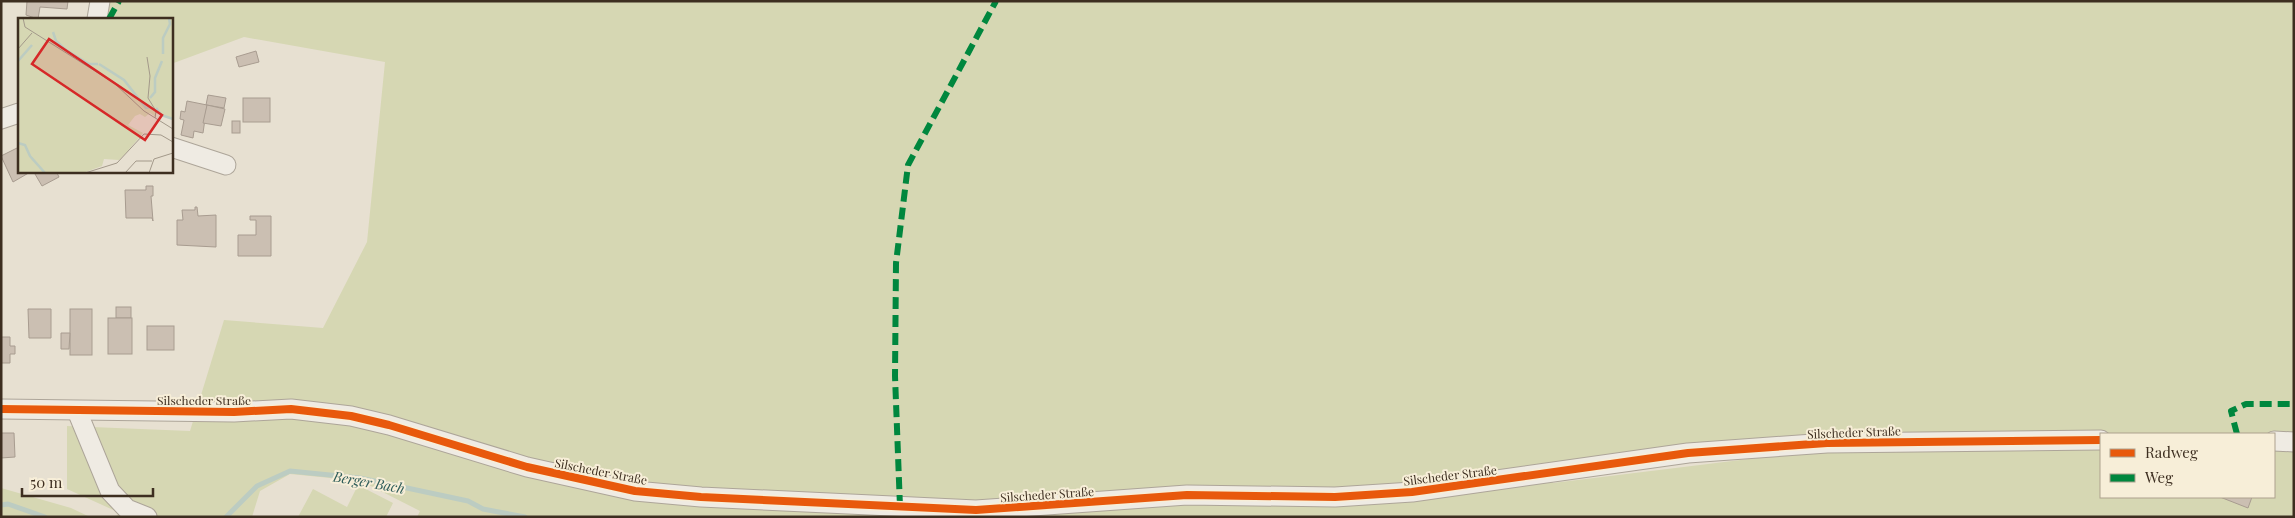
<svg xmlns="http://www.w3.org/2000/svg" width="2295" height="518" font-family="'Playfair Display',serif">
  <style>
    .green { fill: #d6d7b3; fill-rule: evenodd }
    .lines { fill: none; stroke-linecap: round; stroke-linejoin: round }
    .stream { stroke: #bcccc2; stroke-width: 5 }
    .building { fill: #cbbfb2; stroke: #a89c90 }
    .street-casing { stroke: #ada599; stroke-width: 21 }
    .street { stroke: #efebe3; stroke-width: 19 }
    .quiet { stroke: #00873e; stroke-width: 6; stroke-dasharray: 12 6; stroke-linecap: butt }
    .cycleway-casing { stroke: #f7eed8; stroke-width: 11 }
    .cycleway { stroke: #e8590c; stroke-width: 8 }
    .labels { text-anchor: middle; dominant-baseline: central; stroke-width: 4; stroke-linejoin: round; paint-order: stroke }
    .street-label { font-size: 12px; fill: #3d2e20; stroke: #f7eed8 }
    .water-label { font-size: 14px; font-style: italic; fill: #2f5d5a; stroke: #f7eed8 }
    .inset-river { fill: none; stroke: #bcccc2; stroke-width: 2.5 }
    .inset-road { fill: none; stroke: #a3998a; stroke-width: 1 }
    .view { fill: #d62828; fill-opacity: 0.15; stroke: #d62828; stroke-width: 2.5 }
    .inset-edge { fill: none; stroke: #3d2e20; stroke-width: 2.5 }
  </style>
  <rect width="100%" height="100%" fill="#e7e0d1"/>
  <g class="green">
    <path d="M109 1H2294V517H417L420 511 361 481 290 474 260 491 252 517H115L120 513 67 489V426L190 431 224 320 323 328 367 242 385 62 244 37 171 64V19H107ZM2101 434H2274V497H2101ZM1764 438 1765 457 1553 483 1548 467Z"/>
    <polygon points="358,485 393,503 386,517 298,517 313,489 347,507"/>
    <polygon points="1,488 71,508 90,517 1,517"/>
  </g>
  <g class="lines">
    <g class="stream">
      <polyline points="1,505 8,504 45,517"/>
      <polyline points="226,517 257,486 290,471 360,478 468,501 483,509 525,517"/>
    </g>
  </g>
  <g class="building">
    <polygon points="27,1 68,1 67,9 40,7 38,19 26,15"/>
    <polygon points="256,51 259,62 239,67 236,57"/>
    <polygon points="208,95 226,98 224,108 206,105"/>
    <rect x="243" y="98" width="27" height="24"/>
    <polygon points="187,101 207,105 203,133 194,131 193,138 181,135 184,120 180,119 181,111 185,112"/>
    <polygon points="207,105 225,109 221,126 203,123"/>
    <rect x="232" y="121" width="8" height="12"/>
    <polygon points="19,147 19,171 32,171 13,182 1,156"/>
    <polygon points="39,171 56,171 59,177 42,186 35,174"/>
    <polygon points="146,186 153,186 153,196 151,196 153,221 152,218 126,218 125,190 146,190"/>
    <polygon points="195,207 197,207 198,216 216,215 216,247 177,245 177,220 183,220 182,210 195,210"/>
    <polygon points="250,216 271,216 271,256 238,256 238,235 256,235 256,220 250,220"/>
    <rect x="116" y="307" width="15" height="11"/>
    <polygon points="28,309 51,309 51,338 29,338"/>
    <rect x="70" y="309" width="22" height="46"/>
    <rect x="108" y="318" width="24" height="36"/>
    <rect x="147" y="326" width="27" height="24"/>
    <polygon points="61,333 70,333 69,349 61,349"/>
    <polygon points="1,337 10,337 10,346 15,346 15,354 10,354 10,363 1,363"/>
    <polygon points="1,433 14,433 15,457 1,458"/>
    <polygon points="2220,497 2252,497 2248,508"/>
  </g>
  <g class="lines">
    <defs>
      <g id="street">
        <polyline points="97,19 100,1"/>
        <polyline points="1,119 19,113"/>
        <polyline points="171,147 226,165"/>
        <polyline points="1,409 234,412 291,409 351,416 389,425 527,467 635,491 701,497 976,510 1187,495 1335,497 1412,492 1688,453 1827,443 2101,440"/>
        <polyline points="77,411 110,491 127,509 147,517"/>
        <polyline points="2274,441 2294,442"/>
      </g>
    </defs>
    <use href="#street" class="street-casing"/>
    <use href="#street" class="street"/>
    <g class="quiet">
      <polyline points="109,19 119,1"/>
      <polyline points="2237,434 2231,411 2246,404 2294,404"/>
      <polyline points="900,507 895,376 896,263 908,165 996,1"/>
    </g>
    <defs>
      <polyline id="cycleway" points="1,409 234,412 291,409 351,416 389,425 527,467 635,491 701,497 976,510 1187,495 1335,497 1412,492 1688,453 1827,443 2101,440"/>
    </defs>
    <use href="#cycleway" class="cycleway-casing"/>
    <use href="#cycleway" class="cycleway"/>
  </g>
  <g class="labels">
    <g class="street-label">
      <text x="204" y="400">Silscheder Straße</text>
      <text transform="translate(1854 432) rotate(-2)">Silscheder Straße</text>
      <text transform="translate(601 471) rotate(11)">Silscheder Straße</text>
      <text transform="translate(1450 475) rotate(-7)">Silscheder Straße</text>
      <text transform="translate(1047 494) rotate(-4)">Silscheder Straße</text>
    </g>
    <g class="water-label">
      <text transform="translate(369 482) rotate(10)">Berger Bach</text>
    </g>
  </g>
  <g transform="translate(18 18)">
    <rect width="155" height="155" fill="#e7e0d1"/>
    <path d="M0 0H155V101L143 98 139 93 138 99 132 95 127 99 122 96 117 98 110 107 125 115 108 135 101 142 86 141 84 148 65 155H0Z" fill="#d6d7b3"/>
    <path class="inset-river" d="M35 14 38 23 48 32 71 46H80M145 36V20L152 6 151 0M0 43 14 27M81 46 106 62 128 90 134 89M132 80 137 74V60L144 43M138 90 143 97 155 101M0 125 7 127 12 138 27 155"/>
    <path class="inset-road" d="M5 0 7 9 96 65 126 93 155 111M0 31 14 15M129 39 132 58 130 80 138 93 137 100M126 116 143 117 155 124M67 155 99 145 126 116M107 155 118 143H134M131 155 136 141 155 135"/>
    <path class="view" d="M31 21 144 97 127 122 14 46Z"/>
    <rect width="155" height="155" class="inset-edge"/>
  </g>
  <rect width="2295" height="518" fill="none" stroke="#3d2e20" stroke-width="5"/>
  <rect x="2100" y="433" width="175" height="65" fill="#f7eed8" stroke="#ada18e"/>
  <rect x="2110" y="449" width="25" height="8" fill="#e8590c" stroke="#ada18e"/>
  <text x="2145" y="458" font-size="15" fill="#3d2e20">Radweg</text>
  <rect x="2110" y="474" width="25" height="8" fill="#00873e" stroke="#ada18e"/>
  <text x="2145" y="483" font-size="15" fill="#3d2e20">Weg</text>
  <path d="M22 488v8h131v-8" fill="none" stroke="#3d2e20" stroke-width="2.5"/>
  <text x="30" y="488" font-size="15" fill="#3d2e20" stroke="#f7eed8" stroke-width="4" paint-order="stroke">50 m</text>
</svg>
